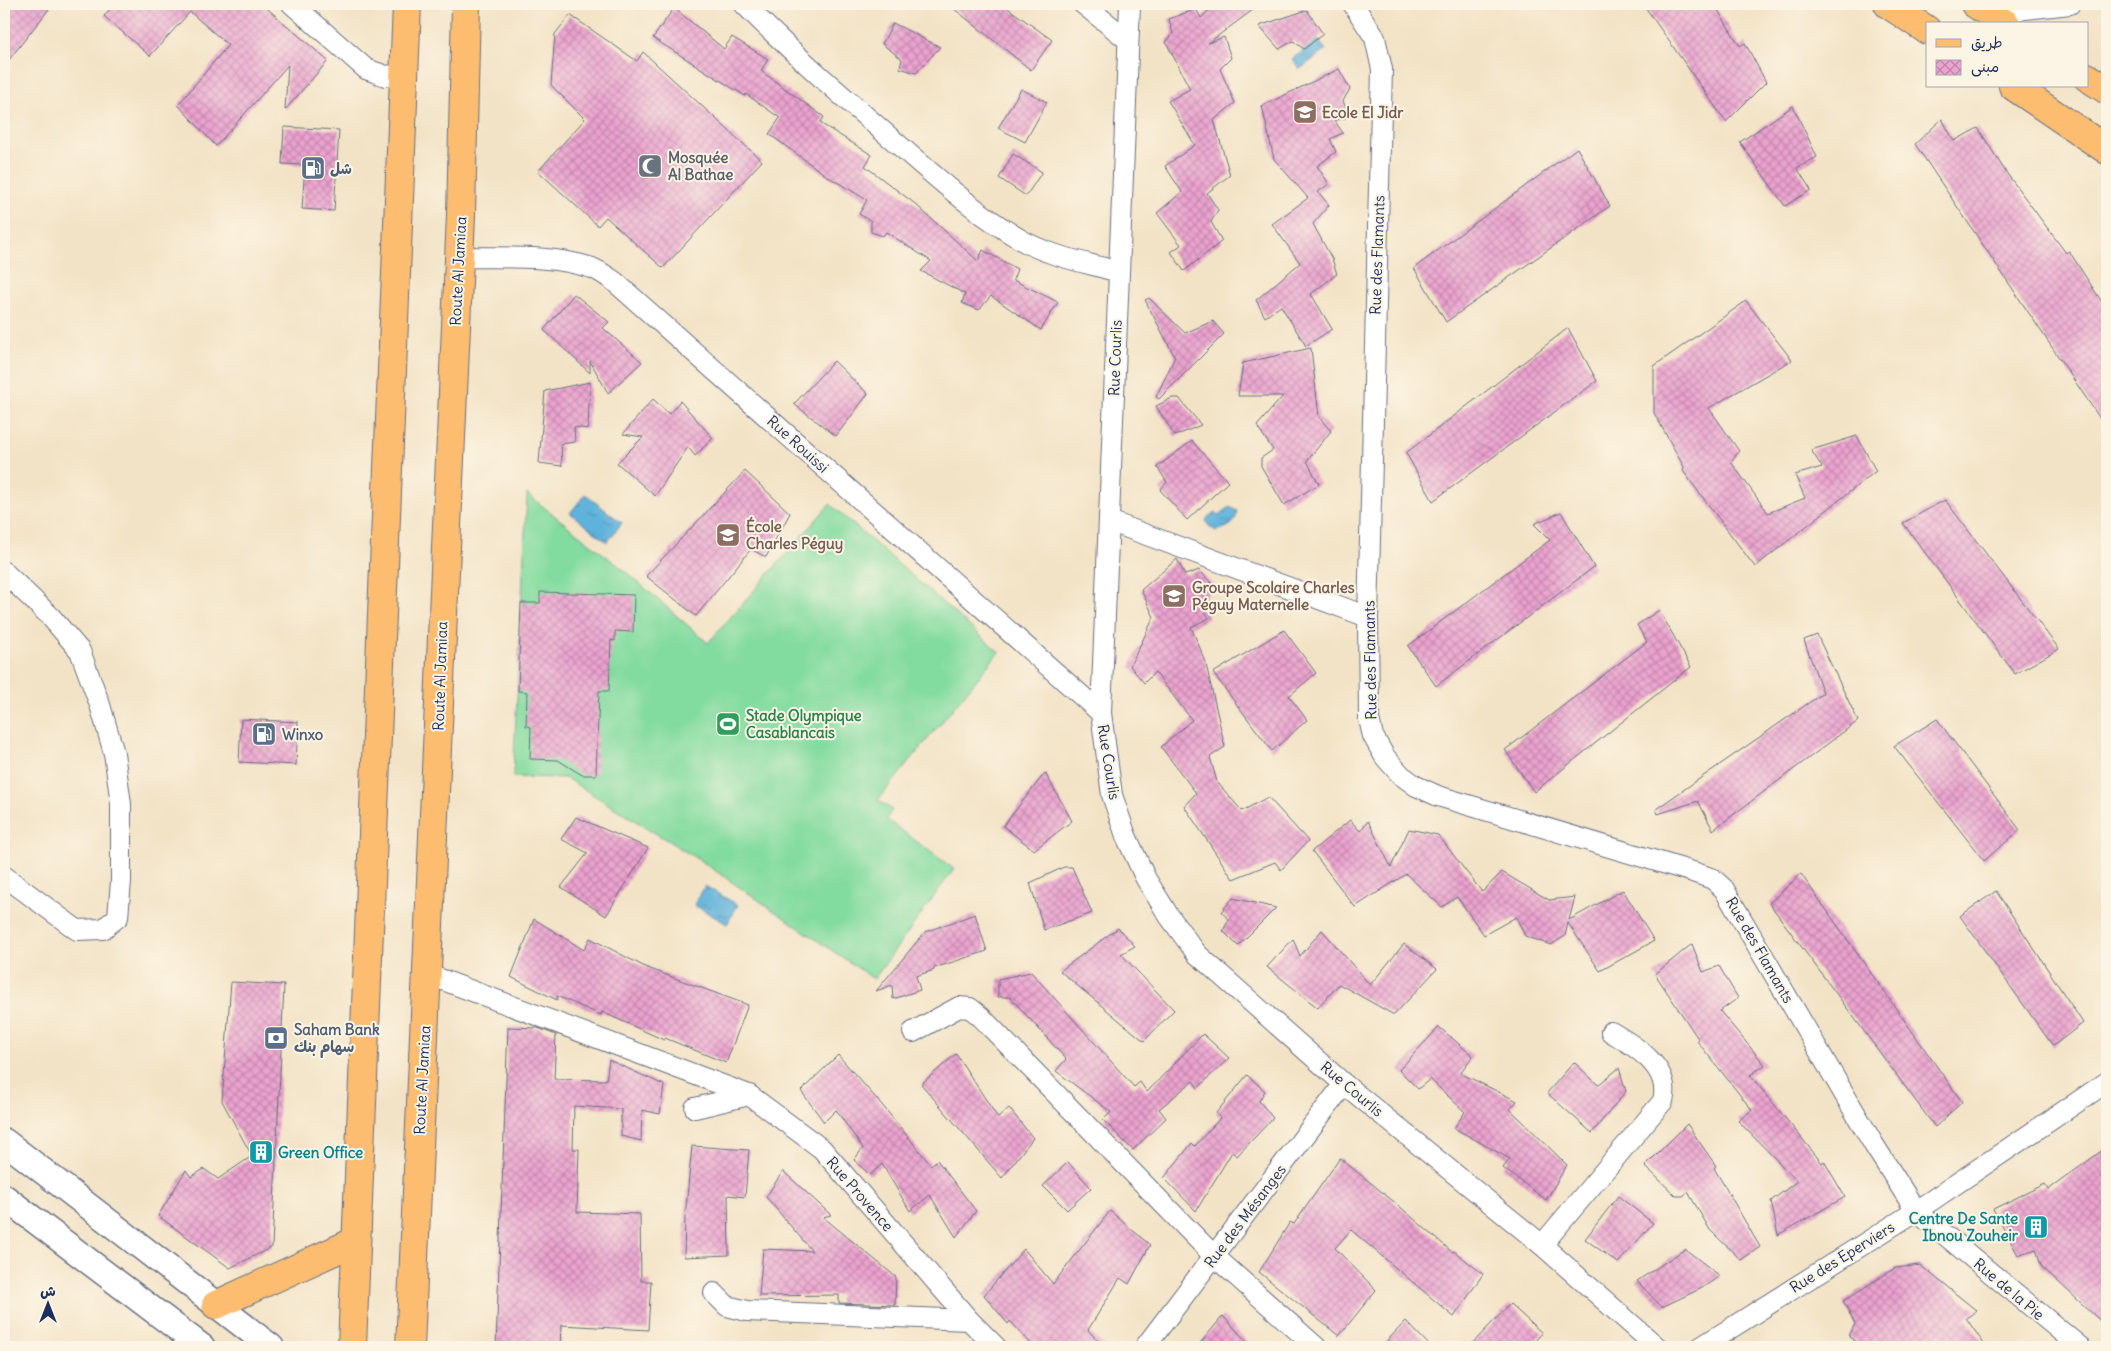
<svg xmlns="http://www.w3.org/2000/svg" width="2111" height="1351" font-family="Delius,'Playpen Sans Arabic',sans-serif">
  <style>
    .grass { fill: #82db9f; stroke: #4e857e }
    .water { fill: url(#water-ripples); stroke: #3d709c }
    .building { fill: url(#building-cross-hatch) }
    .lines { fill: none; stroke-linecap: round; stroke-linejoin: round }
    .minor-casing { stroke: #676e82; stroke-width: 22 }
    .tertiary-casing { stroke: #676e82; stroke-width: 28 }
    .primary-casing { stroke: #676e82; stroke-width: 30 }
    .minor { stroke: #fff; stroke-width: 20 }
    .tertiary { stroke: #fff; stroke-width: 25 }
    .primary { stroke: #fcbd6f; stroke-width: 28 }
    .labels { text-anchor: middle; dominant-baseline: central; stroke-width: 4; stroke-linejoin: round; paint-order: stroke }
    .education-label { font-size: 15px; font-weight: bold; fill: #785e54; stroke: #fcf5e5; text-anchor: start }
    .worship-label { font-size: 15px; font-weight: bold; fill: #5b616d; stroke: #fcf5e5; text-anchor: start }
    .service-label { font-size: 15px; font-weight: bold; fill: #4e5e75; stroke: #fcf5e5; text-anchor: start }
    .street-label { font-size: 15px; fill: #1b2f5e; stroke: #fcf5e5 }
    .leisure-label { font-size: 15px; font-weight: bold; fill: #27864d; stroke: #fcf5e5; text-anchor: start }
    .culture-label { font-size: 15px; font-weight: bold; fill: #0d838f; stroke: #fcf5e5; text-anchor: start }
  </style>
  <defs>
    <pattern id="water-ripples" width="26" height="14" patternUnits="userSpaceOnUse" patternTransform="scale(1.25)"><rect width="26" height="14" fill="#5fb2db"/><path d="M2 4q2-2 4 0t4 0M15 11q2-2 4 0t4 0" fill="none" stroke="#4e91b5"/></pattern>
    <pattern id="building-cross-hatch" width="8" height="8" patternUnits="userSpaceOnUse" patternTransform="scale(1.25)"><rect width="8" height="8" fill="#eca3cf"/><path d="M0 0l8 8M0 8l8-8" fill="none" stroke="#be85ab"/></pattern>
  </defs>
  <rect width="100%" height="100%" fill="#fcf5e5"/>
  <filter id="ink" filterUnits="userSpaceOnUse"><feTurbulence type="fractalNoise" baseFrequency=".02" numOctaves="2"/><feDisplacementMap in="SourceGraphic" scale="10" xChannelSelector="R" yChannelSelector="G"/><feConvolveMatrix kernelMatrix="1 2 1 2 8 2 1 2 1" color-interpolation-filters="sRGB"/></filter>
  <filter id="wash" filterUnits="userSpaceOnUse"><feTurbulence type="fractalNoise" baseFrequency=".0096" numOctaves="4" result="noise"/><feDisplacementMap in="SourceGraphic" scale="20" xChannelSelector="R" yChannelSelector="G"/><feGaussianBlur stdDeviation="1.12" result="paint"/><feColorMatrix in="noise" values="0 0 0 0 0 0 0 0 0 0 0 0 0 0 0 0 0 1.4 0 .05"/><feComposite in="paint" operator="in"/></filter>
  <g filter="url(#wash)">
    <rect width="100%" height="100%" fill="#f3e3c6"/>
    <polygon class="grass" points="527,494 624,570 708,643 830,504 999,652 878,800 892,810 886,819 954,869 874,979 704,863 566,778 513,777"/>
    <g class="water">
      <polygon points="1318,40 1326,50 1300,69 1292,59"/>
      <polygon points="585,494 622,523 607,542 570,513"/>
      <path d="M1230 507 1237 511C1236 525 1229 527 1216 531L1208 525 1206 520 1209 516 1216 513 1219 515Z"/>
      <polygon points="705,886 738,905 727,924 694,905"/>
    </g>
    <g id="blocks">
      <g class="building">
        <polygon points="4,4 53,4 4,66"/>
        <polygon points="114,4 262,4 328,61 285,110 288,65 216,146 178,105 228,45 190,12 150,56 104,16"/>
        <polygon points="948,4 1002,4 1052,40 1031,70"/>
        <polygon points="1216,4 1261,4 1208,43 1224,37 1231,58 1220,69 1235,103 1214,120 1230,175 1207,193 1218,210 1211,222 1222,241 1184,271 1171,252 1181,245 1157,213 1182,192 1165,166 1195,145 1168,101 1190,89 1166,42 1173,34 1169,19 1196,9 1201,18"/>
        <polygon points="1643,4 1714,4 1740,46 1745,43 1766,82 1726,122"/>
        <polygon points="674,8 724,49 732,37 768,59 761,71 824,117 820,123 872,155 865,166 914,203 978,261 983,250 1017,269 1013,280 1058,302 1041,330 991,296 979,310 962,303 965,294 921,271 931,261 886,232 883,236 871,232 871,221 859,214 867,200 827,176 769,134 780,118 746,94 745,96 653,38"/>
        <polygon points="1307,10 1323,34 1304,49 1293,41 1279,49 1259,26"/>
        <polygon points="570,15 637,61 643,52 762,161 663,268 606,217 598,226 538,171 585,119 551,85 555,34"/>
        <polygon points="893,23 940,47 916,73 900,68 902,59 882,44"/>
        <polygon points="1339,69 1350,89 1343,101 1350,117 1334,120 1343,133 1330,139 1336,152 1317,166 1329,184 1318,192 1329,205 1313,224 1332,259 1337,274 1311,294 1332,329 1306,346 1281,306 1265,317 1256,300 1300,263 1272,224 1308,198 1274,159 1262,106"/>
        <polygon points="1021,89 1047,102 1025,142 998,128"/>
        <polygon points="1793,106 1817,157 1797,168 1811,190 1785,206 1740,142"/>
        <polygon points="1942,119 1954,141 1978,128 2005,171 2066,253 2069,251 2107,310 2107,429 1915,144"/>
        <polygon points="284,127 339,130 334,211 302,209 305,165 282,164"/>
        <polygon points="1577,148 1610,206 1446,322 1414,268"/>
        <polygon points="1013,154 1042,172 1026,196 999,178"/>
        <polygon points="574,294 609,322 603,328 642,362 608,393 590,361 590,373 544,330"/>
        <polygon points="1149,298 1185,333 1213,321 1224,334 1159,399 1156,397 1175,357 1145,300"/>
        <polygon points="1746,301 1792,360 1709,408 1739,451 1731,462 1768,513 1805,498 1795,475 1822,467 1811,450 1857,436 1876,471 1755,567 1683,471 1684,467 1654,413 1654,366"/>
        <polygon points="1568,328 1597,381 1433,501 1406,453"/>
        <polygon points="1311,348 1319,417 1331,431 1307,461 1319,484 1284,505 1261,466 1261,458 1273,450 1257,426 1283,396 1238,396 1243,363"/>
        <polygon points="834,361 868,394 836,436 794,404"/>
        <polygon points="590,382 588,429 574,427 575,442 561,444 562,466 539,463 545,391"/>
        <polygon points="1172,398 1179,398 1201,425 1175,436 1156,406"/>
        <polygon points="653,399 669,414 680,401 713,438 695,456 688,447 655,496 617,463 643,437 623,434"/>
        <polygon points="1192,441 1228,482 1187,520 1160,490 1167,482 1157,467"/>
        <polygon points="745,471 790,513 766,557 751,549 696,616 646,576"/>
        <polygon points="1945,500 2059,649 2015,674 1903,523"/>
        <polygon points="1561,512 1594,567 1436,686 1408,646 1550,540 1534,524"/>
        <polygon points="1177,559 1185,575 1199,570 1214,586 1199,603 1209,618 1191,627 1205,660 1225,747 1210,757 1217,782 1242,811 1268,797 1308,841 1281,870 1275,862 1233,879 1184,806 1196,793 1161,747 1192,720 1155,672 1144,683 1130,666 1154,617 1141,590"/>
        <polygon points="540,592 634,595 633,632 615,631 615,641 611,640 609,691 599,691 596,775 582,775 558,760 530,759 531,727 526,726 527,692 518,691 521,603 540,603"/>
        <polygon points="1659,610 1691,667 1534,792 1505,750 1647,642 1637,625"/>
        <polygon points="1284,630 1316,673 1289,696 1307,720 1272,751 1213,673"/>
        <polygon points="1817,635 1858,721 1713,830 1698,801 1658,814 1656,809 1823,693 1804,640"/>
        <polygon points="241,719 298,722 296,765 239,762"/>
        <polygon points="1937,719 2020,830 1984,861 1894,746"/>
        <polygon points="1045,773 1072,821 1034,850 1003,826"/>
        <polygon points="576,817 648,848 606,916 561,887 588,853 561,839"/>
        <polygon points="1350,820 1360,831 1368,821 1391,867 1409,829 1438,835 1482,892 1502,872 1549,900 1575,897 1569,920 1623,890 1654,941 1600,971 1568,923 1565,936 1551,945 1525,936 1516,917 1484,935 1457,897 1442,907 1406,874 1355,907 1312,851"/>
        <polygon points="1064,867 1072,867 1092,913 1044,930 1030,883"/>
        <polygon points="1801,874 1962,1102 1935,1127 1769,903"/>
        <polygon points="1996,891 2083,1023 2053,1046 1960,916"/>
        <polygon points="1233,898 1276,908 1238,946 1223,931 1229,919 1221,912"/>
        <polygon points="975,914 987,951 934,968 934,970 916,976 920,990 893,999 892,985 876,991 925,932"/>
        <polygon points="534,919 584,950 590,938 645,967 748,1005 726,1063 665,1038 664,1040 602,1012 601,1015 557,996 557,1000 511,977"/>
        <polygon points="1118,928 1135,946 1121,954 1174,1010 1144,1041 1060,971"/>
        <polygon points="1322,930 1370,985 1404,944 1437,969 1394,1015 1339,984 1318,1008 1267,967 1293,939 1300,956"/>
        <polygon points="1692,944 1703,972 1719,966 1738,998 1720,1011 1765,1065 1750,1075 1822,1163 1824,1161 1845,1197 1778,1235 1771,1201 1797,1181 1738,1121 1752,1110 1697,1041 1699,1040 1655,974"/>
        <polygon points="1031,972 1134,1087 1140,1082 1147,1092 1203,1034 1229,1058 1198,1088 1193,1081 1159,1109 1166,1118 1133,1150 1103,1120 1111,1112 1056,1071 1066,1059 1010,997 998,997 998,979"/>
        <polygon points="231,982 284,985 272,1247 230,1268 158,1216 186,1170 191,1177 204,1169 218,1179 252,1156 222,1101"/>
        <polygon points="508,1027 538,1028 556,1035 554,1079 606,1080 609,1060 664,1085 660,1114 642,1110 641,1141 621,1136 621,1109 574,1106 573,1149 579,1149 577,1212 640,1214 641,1281 651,1281 648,1330 562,1325 561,1347 496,1347"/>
        <polygon points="1439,1027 1473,1056 1460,1073 1517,1101 1510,1109 1567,1165 1546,1200 1503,1168 1510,1159 1454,1128 1465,1112 1430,1079 1418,1089 1399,1070"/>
        <polygon points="956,1054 998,1118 1009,1108 1033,1138 1002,1178 921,1084"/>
        <polygon points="838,1055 882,1105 931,1165 937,1160 976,1211 956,1237 930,1195 910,1211 882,1164 870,1175 854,1160 863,1148 836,1110 824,1122 801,1091"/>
        <polygon points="1574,1062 1598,1085 1619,1068 1626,1091 1592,1133 1547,1093"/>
        <polygon points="1247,1075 1265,1091 1259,1101 1273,1118 1237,1156 1232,1152 1196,1211 1164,1178 1192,1143 1195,1146 1220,1118 1216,1113"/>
        <polygon points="1687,1124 1716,1166 1714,1168 1760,1247 1741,1260 1710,1230 1688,1192 1683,1196 1676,1196 1645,1166"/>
        <polygon points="692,1146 749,1150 745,1197 728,1195 729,1255 684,1257 685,1218"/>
        <polygon points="2107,1147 2107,1327 2041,1266 2036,1249 2018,1255 1993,1209 2045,1184 2048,1190"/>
        <polygon points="1340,1158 1398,1205 1452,1252 1454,1251 1483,1274 1454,1317 1351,1230 1335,1248 1376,1290 1339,1336 1259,1272 1290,1222 1294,1224"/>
        <polygon points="1068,1162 1091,1188 1067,1210 1043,1186"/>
        <polygon points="783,1171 831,1215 823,1217 896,1277 895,1305 839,1303 839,1295 759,1296 763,1249 812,1251 766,1197"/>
        <polygon points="1618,1196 1653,1223 1618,1263 1585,1239"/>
        <polygon points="1110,1211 1150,1245 1129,1284 1120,1278 1088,1330 1104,1347 1034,1347 1010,1321 1008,1324 984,1295 1024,1249 1053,1284"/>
        <polygon points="1685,1249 1720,1276 1702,1288 1662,1307 1637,1281"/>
        <polygon points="1920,1265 1977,1311 1966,1318 1986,1347 1861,1347 1849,1336 1855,1324 1843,1301 1895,1268"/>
        <polygon points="1510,1304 1542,1333 1530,1347 1469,1347"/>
        <polygon points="1223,1316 1252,1347 1197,1347"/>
        <polygon points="1406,1321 1431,1347 1381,1347"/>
      </g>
    </g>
  </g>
  <g filter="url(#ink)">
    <use href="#blocks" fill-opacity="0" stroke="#676e82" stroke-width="1"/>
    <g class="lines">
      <defs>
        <g id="minor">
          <polyline points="292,4 366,69 386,76 404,74"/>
          <path d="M744 4C791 52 842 96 893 140 934 175 977 215 1025 242 1053 257 1088 263 1119 272"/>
          <polyline points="1083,4 1128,40"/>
          <polyline points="1130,4 1101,713 1112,795 1126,836 1146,879 1169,916 1197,954 1344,1084 1542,1245 1657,1347"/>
          <polyline points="1353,4 1375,38 1382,69 1368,617 1369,719 1373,736 1385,757 1401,775 1416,786 1438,796 1693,872 1713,879 1724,889 1874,1145 1916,1211 2080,1347"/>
          <polyline points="1990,13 2070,4"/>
          <path d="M458 257C502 258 550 254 592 268 600 271 608 277 615 282L1101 713"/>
          <polyline points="1109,521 1368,617"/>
          <polyline points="4,572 50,616 80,651 100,705 114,753 121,804 121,881 118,917 103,929 77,930 4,876"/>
          <polyline points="427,974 749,1095 822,1149 969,1320 996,1347"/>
          <polyline points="913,1032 959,1007 970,1008 980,1016 1214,1256 1316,1347"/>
          <polyline points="695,1108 749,1095"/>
          <path d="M1542 1245 1663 1101C1672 1068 1635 1046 1611 1032"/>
          <polyline points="714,1293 727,1306 747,1311 969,1320"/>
          <polyline points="1145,1347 1344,1084"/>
          <polyline points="1701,1347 1916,1211 2107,1082"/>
        </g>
        <g id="tertiary">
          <polyline points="4,1141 271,1347"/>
          <polyline points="4,1197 202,1347"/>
        </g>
        <g id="primary">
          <polyline points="1888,4 1927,30"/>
          <polyline points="1975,4 2006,24"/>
          <polyline points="2087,77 2107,90"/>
          <polyline points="2013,86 2107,150"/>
          <polyline points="216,1305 356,1241"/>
          <polyline points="352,1347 407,4"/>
          <polyline points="410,1347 461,215 466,4"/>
        </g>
      </defs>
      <use href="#minor" class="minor-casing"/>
      <use href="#tertiary" class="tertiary-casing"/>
      <use href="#primary" class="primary-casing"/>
      <use href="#minor" class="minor"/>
      <use href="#tertiary" class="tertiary"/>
      <use href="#primary" class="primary"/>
    </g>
  </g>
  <defs>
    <symbol id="school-square" viewBox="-11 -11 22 22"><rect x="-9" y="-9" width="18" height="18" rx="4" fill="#8d6e63" stroke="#fcf5e5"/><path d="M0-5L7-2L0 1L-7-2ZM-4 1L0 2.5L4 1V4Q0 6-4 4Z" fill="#fff"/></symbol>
    <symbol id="mosque-square" viewBox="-11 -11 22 22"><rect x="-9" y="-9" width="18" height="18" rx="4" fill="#6b7280" stroke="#fcf5e5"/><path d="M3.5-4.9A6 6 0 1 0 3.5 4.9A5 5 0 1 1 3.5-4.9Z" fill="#fff"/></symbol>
    <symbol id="fuel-square" viewBox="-11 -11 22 22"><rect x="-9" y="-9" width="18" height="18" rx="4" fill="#5c6f8a" stroke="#fcf5e5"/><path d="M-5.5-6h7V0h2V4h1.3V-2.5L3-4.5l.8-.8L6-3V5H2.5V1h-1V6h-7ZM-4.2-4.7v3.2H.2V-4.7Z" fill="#fff"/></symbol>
    <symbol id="stadium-square" viewBox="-11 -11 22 22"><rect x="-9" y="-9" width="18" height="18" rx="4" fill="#2e9e5b" stroke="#fcf5e5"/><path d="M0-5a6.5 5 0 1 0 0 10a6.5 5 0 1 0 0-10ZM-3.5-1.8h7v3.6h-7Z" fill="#fff"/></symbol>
    <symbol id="bank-square" viewBox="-11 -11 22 22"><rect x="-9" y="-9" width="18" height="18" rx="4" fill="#5c6f8a" stroke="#fcf5e5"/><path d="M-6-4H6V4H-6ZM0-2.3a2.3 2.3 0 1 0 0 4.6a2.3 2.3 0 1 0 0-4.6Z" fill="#fff"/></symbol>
    <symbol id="building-square" viewBox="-11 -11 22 22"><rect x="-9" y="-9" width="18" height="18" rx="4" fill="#0f9aa8" stroke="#fcf5e5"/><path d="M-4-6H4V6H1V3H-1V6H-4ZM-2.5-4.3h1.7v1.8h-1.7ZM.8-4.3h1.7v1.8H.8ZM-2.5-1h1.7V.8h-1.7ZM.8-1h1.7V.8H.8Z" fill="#fff"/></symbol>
  </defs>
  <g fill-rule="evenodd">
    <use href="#school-square" x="1291" y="98" width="28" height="28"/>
    <use href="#mosque-square" x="636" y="152" width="28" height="28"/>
    <use href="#fuel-square" x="299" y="154" width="28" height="28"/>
    <use href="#school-square" x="714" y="521" width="28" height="28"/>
    <use href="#school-square" x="1160" y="582" width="28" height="28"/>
    <use href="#stadium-square" x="714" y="710" width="28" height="28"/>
    <use href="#fuel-square" x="250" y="720" width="28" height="28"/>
    <use href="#bank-square" x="262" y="1024" width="28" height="28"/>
    <use href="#building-square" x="247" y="1138" width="28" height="28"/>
    <use href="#building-square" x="2022" y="1213" width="28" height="28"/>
  </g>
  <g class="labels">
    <g class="education-label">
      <text x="1322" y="112">Ecole El Jidr</text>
      <text x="746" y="526">École<tspan x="746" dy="17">Charles Péguy</tspan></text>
      <text x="1192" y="587">Groupe Scolaire Charles<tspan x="1192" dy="17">Péguy Maternelle</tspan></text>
    </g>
    <g class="worship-label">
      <text x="668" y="157">Mosquée<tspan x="668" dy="17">Al Bathae</tspan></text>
    </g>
    <g class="service-label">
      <text x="330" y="168">شل</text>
      <text x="282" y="734">Winxo</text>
      <text x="294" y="1029">Saham Bank<tspan x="294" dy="17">سهام بنك</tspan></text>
    </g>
    <g class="street-label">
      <text transform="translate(1377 255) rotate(-88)">Rue des Flamants</text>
      <text transform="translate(458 271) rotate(-87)">Route Al Jamiaa</text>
      <text transform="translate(1115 358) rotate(-88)">Rue Courlis</text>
      <text transform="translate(798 444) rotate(42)">Rue Rouissi</text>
      <text transform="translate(1370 660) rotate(-91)">Rue des Flamants</text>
      <text transform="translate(440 676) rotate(-88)">Route Al Jamiaa</text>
      <text transform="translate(1109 762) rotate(81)">Rue Courlis</text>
      <text transform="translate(1760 950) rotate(60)">Rue des Flamants</text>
      <text transform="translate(422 1080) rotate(-87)">Route Al Jamiaa</text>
      <text transform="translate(1352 1089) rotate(40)">Rue Courlis</text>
      <text transform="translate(860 1194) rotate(49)">Rue Provence</text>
      <text transform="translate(1245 1216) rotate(-53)">Rue des Mésanges</text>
      <text transform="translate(1842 1257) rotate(-32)">Rue des Eperviers</text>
      <text transform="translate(2009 1289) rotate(40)">Rue de la Pie</text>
    </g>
    <g class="leisure-label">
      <text x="746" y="715">Stade Olympique<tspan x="746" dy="17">Casablancais</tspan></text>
    </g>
    <g class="culture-label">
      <text x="278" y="1152">Green Office</text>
      <text x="2018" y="1218" text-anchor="end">Centre De Sante<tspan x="2018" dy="17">Ibnou Zouheir</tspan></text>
    </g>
  </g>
  <rect width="2111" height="1351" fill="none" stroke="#fcf5e5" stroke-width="20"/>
  <rect x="1926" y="22" width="162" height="65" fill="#fcf5e5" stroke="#a2a6af"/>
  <rect x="1936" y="39" width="25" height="8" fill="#fcbd6f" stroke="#a2a6af"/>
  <text x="1971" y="48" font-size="15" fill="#1b2f5e">طريق</text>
  <rect x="1936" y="60" width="25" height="15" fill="url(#building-cross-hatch)" stroke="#a2a6af"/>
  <text x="1971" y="72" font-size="15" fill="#1b2f5e">مبنى</text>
  <g transform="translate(48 1304)" stroke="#fcf5e5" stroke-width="4" paint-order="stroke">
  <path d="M0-4L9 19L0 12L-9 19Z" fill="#1b2f5e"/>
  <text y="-8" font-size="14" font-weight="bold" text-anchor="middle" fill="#1b2f5e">ش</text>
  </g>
</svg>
